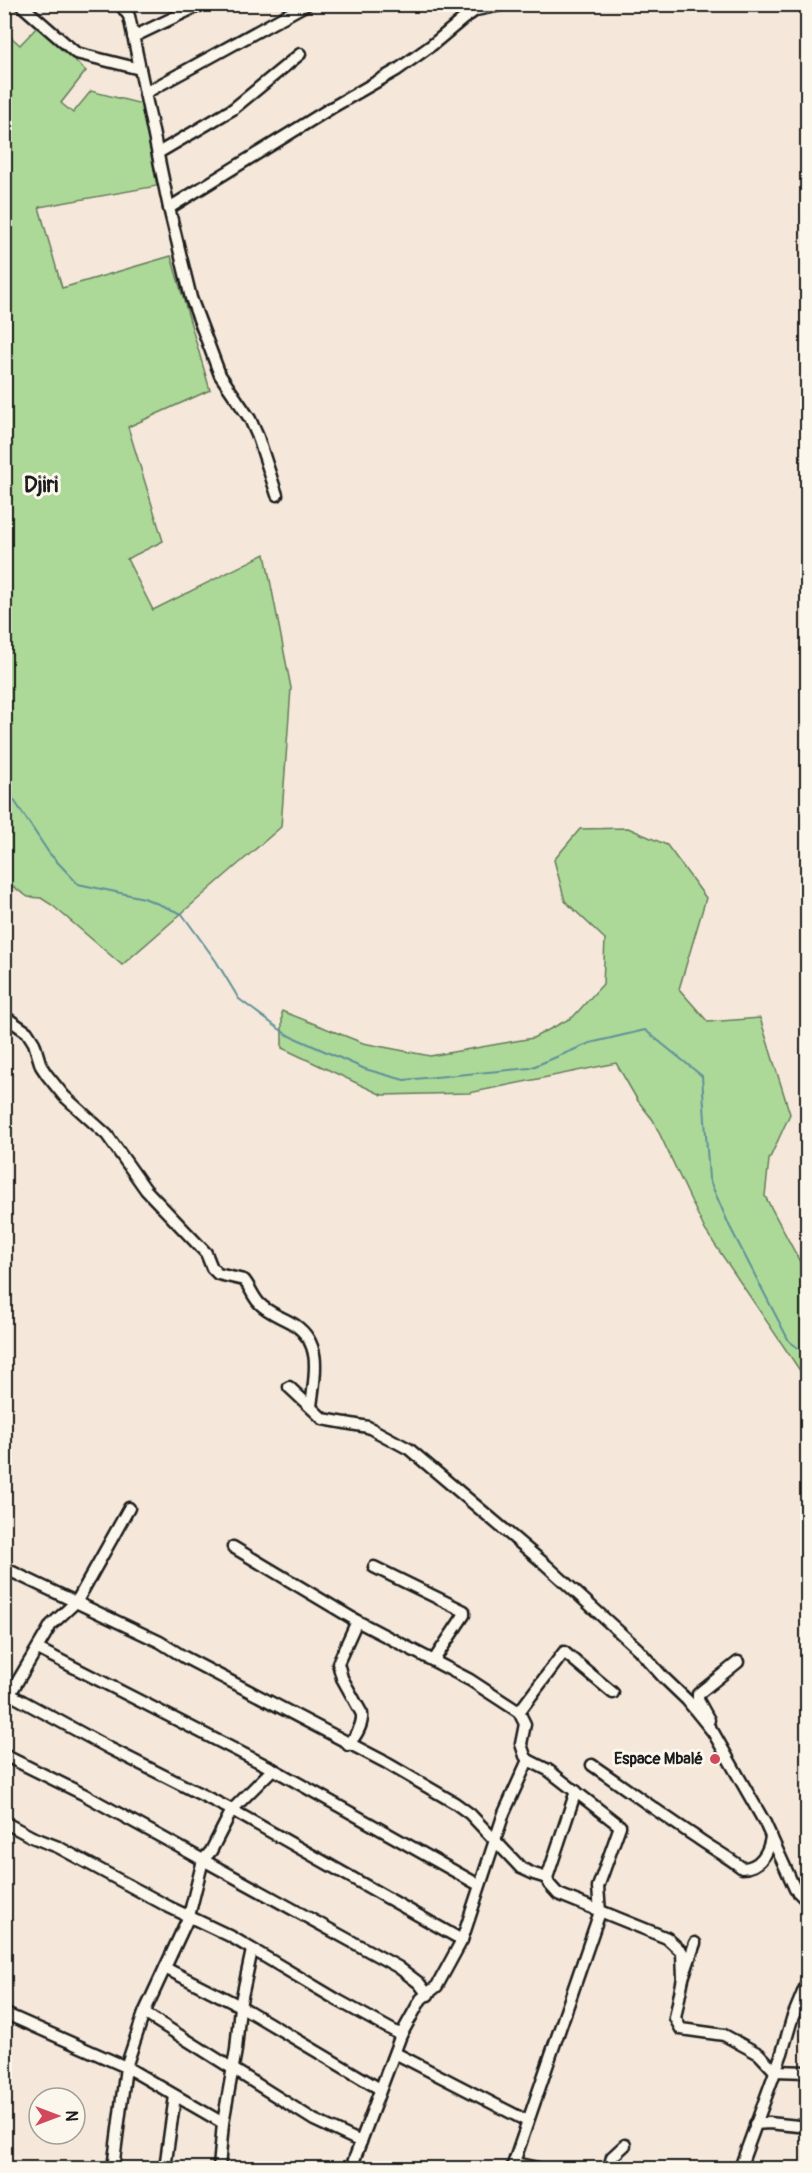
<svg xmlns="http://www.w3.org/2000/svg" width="812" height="2173" font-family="Pangolin,sans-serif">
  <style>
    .green { fill: #acd998; stroke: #647a5a; stroke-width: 1.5 }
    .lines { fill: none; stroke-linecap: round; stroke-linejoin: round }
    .stream { stroke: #619099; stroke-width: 2 }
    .minor-casing { stroke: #1c1c1c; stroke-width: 15 }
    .minor { stroke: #fbf7ec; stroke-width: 10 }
    .poi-dot { fill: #d1495b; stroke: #fbf7ec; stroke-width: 2 }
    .labels { text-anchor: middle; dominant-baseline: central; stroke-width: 6; stroke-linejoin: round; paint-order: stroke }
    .poi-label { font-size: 16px; font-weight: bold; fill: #1c1c1c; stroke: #fbf7ec; text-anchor: end }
    .district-label { font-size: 22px; font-weight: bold; fill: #1c1c1c; stroke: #fbf7ec }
  </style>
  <rect width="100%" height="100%" fill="#f5e8da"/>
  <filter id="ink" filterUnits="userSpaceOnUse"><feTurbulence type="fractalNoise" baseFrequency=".0167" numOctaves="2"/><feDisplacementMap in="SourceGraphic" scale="12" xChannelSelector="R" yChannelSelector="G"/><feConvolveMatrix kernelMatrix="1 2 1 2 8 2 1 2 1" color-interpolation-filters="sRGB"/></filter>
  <g filter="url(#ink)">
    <g class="green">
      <polygon points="39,25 86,71 61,103 73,113 91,91 142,104 157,186 39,207 62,288 171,256 210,390 128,427 163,541 127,559 153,610 265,554 291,688 281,827 122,965 52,905 41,898 28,897 5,881 4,31 20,45"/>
      <polygon points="628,828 667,845 706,898 679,989 708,1022 760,1018 790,1114 769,1160 765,1196 807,1275 807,1381 705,1230 653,1120 638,1101 616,1063 469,1093 382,1095 282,1048 282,1011 363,1043 430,1056 533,1038 573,1017 603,984 605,939 565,901 554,860 580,829"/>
    </g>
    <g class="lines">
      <g class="stream">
        <polyline points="4,727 9,734 4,756"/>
        <polyline points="4,785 49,853 78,884 144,898 182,914 216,961 239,999 286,1034 365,1069 404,1080 530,1068 590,1043 645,1030 702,1076 709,1179 730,1227 789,1341 808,1356"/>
      </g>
      <defs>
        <g id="minor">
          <polyline points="20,4 76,53 140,69"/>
          <polyline points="120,4 129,16 169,208 191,298 220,375 250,419 258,437 277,495"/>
          <polyline points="133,37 202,4"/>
          <polyline points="145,93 307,4"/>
          <polyline points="158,153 233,109 300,54"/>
          <polyline points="169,208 331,108 397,70 432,45 463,19 476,10 506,4"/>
          <path d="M4 1016 27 1032 34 1043 41 1066 47 1075 64 1096 107 1135 146 1190 206 1253 212 1268 218 1274 244 1280C250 1287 253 1297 259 1303 269 1314 283 1317 295 1325 324 1345 314 1378 311 1407"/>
          <polyline points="289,1387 323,1419 368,1427 409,1449 546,1565 638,1649 663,1677 687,1700 713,1732 765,1823 795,1889 808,1902"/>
          <polyline points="233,1547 357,1621 470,1680 519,1712 525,1724 521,1744 525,1756 528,1760 504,1813 462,1940 437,1986 421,1999 401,2035 351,2168"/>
          <polyline points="374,1567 464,1611 464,1615 434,1660"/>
          <polyline points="4,1568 160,1642 184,1657 383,1761 455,1803 470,1814 521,1868 534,1874 547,1878"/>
          <polyline points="38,1649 273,1769 479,1885"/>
          <polyline points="4,1691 109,1748 232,1810 462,1940"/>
          <polyline points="4,1704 51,1625 77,1601 129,1508"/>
          <polyline points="519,1712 564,1652 613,1693"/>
          <polyline points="709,1720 698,1700 698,1694 738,1662"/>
          <path d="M348 1745C356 1736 363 1726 362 1714L342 1678 338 1663 357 1621"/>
          <polyline points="4,1755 83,1794 398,1967 419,1983 428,1995"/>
          <path d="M592 1765C627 1789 661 1814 696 1837 711 1848 727 1856 742 1868 760 1868 769 1852 771 1837"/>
          <polyline points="576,1791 547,1878 549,1884 558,1894 667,1938 682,1952 683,1978"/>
          <polyline points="4,1822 32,1837 58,1847 169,1907 230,1936 339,2001 401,2035"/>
          <polyline points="695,1943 683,1978 675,2018 681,2029 724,2035 759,2054 775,2071 808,2072"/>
          <polyline points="165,1968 240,2006 380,2089"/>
          <polyline points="4,2013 126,2067 223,2123"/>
          <polyline points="144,2013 314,2120 361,2142"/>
          <polyline points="395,2053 527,2121"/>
          <polyline points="755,2124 769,2123 808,2127"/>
          <polyline points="514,2163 538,2168"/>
          <polyline points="113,2168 126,2067 144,2013 189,1916 203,1860 211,1851 232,1810 273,1769"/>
          <polyline points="165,2168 175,2096"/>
          <polyline points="219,2168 223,2123 236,2050 240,2006 252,1950"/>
          <polyline points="512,2168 600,1912 598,1887 620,1826 548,1770 528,1760"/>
          <polyline points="609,2168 612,2157 625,2145"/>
          <polyline points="740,2168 782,2053 792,2019 808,1980"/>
        </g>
      </defs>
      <use href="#minor" class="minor-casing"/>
      <use href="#minor" class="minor"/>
    </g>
  </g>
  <circle class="poi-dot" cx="715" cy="1759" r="6"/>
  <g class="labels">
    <g class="poi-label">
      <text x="703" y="1759">Espace Mbalé</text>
    </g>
    <g class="district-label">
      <text x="41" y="485">Djiri</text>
    </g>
  </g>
  <rect width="812" height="2173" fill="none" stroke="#fbf7ec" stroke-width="24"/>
  <rect x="12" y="12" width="788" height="2149" fill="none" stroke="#1c1c1c" stroke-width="2" filter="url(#ink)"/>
  <g transform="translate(57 2116) rotate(90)"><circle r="28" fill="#fbf7ec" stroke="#a29f99" stroke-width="1.5"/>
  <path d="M0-4.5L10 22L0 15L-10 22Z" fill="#d1495b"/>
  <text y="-9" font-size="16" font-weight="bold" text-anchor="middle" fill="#1c1c1c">N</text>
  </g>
</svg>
